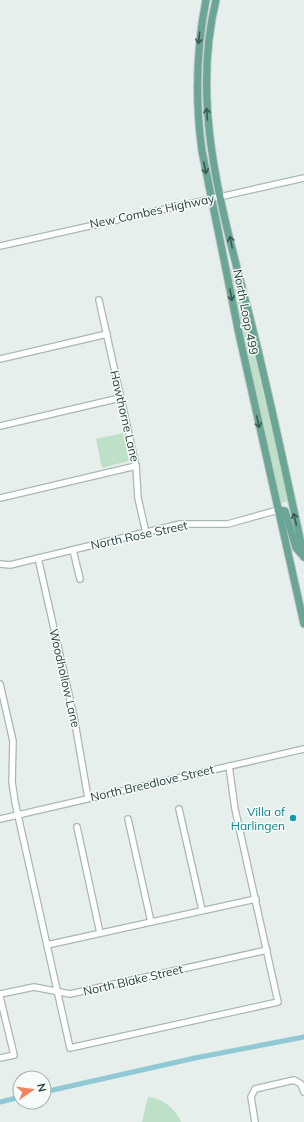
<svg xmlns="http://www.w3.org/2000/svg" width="304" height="1122" font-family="Mulish,sans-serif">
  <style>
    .green { fill: #bfe0c8 }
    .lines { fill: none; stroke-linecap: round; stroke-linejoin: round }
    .canal { stroke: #8ec9d4; stroke-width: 5 }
    .minor-casing { stroke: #a8b8b2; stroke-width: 8 }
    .major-casing { stroke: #c2cac8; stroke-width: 9 }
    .minor { stroke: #fff; stroke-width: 5.5 }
    .major { stroke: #6aa596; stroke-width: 7 }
    .oneway { stroke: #365b51 }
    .culture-dot { fill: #0f9aa8; stroke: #f7fbf9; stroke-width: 1.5 }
    .labels { text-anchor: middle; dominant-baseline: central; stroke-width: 3; stroke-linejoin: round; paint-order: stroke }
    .street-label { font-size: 12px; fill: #24423a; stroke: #f7fbf9 }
    .culture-label { font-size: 12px; fill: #0d838f; stroke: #f7fbf9; text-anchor: end }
  </style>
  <rect width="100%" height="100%" fill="#e6efeb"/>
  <g class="green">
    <polygon points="230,265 245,314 288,501 281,503 245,346"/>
    <polygon points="123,433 129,461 102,468 96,439"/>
    <path d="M148 1097C163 1099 175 1108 181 1122H142Z"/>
  </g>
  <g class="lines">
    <g class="canal">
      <polyline points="44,1092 195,1058 304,1037"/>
      <polyline points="0,1102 20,1097"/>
    </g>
    <defs>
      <g id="minor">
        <polyline points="0,246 304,178"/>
        <polyline points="99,300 136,466 138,498 146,533"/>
        <polyline points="0,359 107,334"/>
        <polyline points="0,426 120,398"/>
        <polyline points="0,498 136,466"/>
        <polyline points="73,550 80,579"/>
        <polyline points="38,558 74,717 88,798"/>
        <polyline points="0,564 10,565 180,524 228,524 278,510"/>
        <polyline points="0,684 13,741 12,782 15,802 70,1048 278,1002 235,809 229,766"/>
        <polyline points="179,809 202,910"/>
        <polyline points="0,819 304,749"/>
        <polyline points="128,819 151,922"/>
        <polyline points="77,827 100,933"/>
        <polyline points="47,945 256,899"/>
        <polyline points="0,994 34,987 70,994 267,950"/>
        <polyline points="0,997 14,1055 0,1058"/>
        <polyline points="255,1122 251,1097 255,1089 294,1080 301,1084 304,1092"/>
      </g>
      <g id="major">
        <path d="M206 0C196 51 195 100 202 151L239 334 304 624"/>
        <path d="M216 0C188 114 228 228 255 338 273 411 288 484 304 557"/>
        <polyline points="278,510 285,511 296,548 304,557"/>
      </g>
    </defs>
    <use href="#minor" class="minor-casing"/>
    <use href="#major" class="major-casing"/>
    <use href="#minor" class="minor"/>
    <use href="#major" class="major"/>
  </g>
  <defs><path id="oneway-shaft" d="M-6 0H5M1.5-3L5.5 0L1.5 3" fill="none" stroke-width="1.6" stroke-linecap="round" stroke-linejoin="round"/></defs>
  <g class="oneway">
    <use href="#oneway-shaft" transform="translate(199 38) rotate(97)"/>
    <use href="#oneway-shaft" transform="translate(207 114) rotate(-94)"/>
    <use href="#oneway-shaft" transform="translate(205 168) rotate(79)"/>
    <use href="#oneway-shaft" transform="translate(231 242) rotate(-102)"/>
    <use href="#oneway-shaft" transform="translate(231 295) rotate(80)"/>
    <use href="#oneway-shaft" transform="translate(258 422) rotate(78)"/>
    <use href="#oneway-shaft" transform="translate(295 519) rotate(-103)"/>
  </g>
  <circle class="culture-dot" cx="293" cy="818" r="4"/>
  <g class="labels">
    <g class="street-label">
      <text transform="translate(152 211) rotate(-12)">New Combes Highway</text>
      <text transform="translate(246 312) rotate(79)">North Loop 499</text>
      <text transform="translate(125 416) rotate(77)">Hawthorne Lane</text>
      <text transform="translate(139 535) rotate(-12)">North Rose Street</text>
      <text transform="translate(65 678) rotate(77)">Woodhollow Lane</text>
      <text transform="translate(152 783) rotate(-13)">North Breedlove Street</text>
      <text transform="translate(133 980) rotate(-13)">North Blake Street</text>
    </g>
    <g class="culture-label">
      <text x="285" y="811">Villa of<tspan x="285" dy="14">Harlingen</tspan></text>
    </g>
  </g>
  <g transform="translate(32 1090) rotate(77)"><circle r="19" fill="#f7fbf9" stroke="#a3b1ad"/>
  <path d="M0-3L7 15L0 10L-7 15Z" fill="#f4845f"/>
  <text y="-6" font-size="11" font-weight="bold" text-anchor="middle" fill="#24423a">N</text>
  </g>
</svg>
